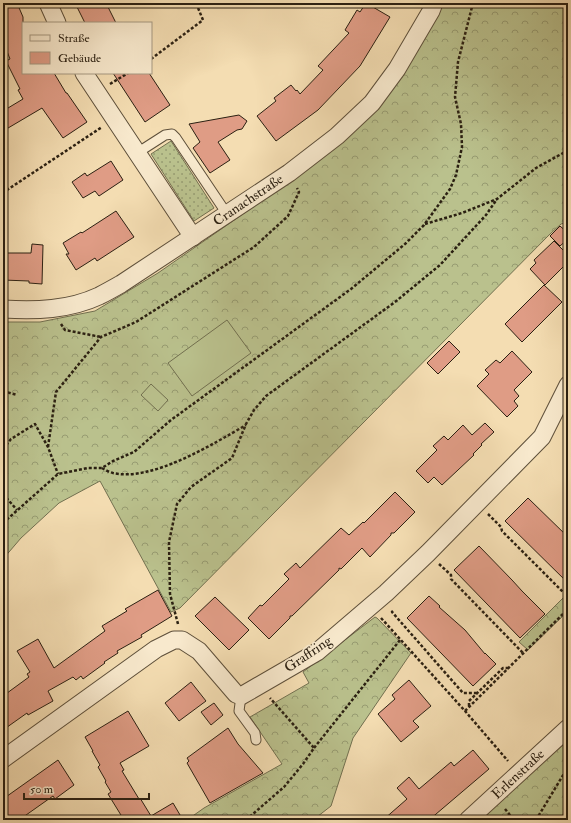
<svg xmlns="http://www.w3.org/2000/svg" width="571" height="823" font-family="'IM FELL Double Pica',serif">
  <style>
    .grass { fill: url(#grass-dots); stroke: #727050 }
    .forest { fill: url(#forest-crowns); stroke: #727050 }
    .pitch { fill: #bac18d; stroke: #727050 }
    .building { fill: #df9c85; stroke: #2b2012 }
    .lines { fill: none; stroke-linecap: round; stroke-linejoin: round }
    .service-casing { stroke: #5d4f3a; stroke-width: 11 }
    .minor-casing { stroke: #5d4f3a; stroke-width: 19 }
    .path { stroke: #2b2012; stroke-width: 2.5; stroke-dasharray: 3 2; stroke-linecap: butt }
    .service { stroke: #f8e9cd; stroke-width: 9 }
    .minor { stroke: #f8e9cd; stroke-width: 17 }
    .labels { text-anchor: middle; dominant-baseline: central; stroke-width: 3.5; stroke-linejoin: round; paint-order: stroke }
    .street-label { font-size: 14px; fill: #2b2012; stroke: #f8e9cd }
  </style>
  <defs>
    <pattern id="grass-dots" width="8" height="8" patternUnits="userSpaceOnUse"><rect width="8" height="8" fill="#bac18d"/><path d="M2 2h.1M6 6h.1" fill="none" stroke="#979c72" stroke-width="1.8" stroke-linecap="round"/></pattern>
    <pattern id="forest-crowns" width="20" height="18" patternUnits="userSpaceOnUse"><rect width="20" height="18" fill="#bac18d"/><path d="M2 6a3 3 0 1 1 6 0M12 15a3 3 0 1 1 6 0" fill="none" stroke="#979c72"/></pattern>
  </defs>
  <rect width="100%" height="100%" fill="#f4ddb2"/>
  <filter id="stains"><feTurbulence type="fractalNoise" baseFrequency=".005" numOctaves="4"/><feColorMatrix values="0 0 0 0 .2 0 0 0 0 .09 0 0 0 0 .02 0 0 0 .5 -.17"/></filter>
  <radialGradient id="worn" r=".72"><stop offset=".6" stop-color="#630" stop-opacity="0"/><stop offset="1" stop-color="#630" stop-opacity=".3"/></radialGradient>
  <polygon class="grass" points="171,141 214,208 194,221 151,154"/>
  <g class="forest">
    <polygon points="444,3 556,3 566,10 568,13 568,222 561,224 550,234 180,608 171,612 100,481 59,503 21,538 3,559 3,322 40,322 95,311 158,273 286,184 377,110 406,67 442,7"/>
    <polygon points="568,593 568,611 528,650 519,642"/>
    <polygon points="375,617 377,618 411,653 353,738 331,806 313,820 187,820 204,808 282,764 250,717 309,683 303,672"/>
    <polygon points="568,738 568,820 480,820"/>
  </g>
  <g class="pitch">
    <polygon points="227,320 251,353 192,396 168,363"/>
    <polygon points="151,384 168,400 158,411 141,395"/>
  </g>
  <g class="building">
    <polygon points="3,3 17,3 23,17 23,73 54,73 66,93 67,93 87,122 63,138 42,108 3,131 3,111 23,99 18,90 20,89 6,61 10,59 3,41"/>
    <polygon points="85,3 106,3 116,23 85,23 77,7"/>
    <polygon points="366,3 390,17 360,66 318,110 276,141 257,116 276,101 274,98 291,85 296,91 297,90 300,94 323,70 318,66 349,33 345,30 357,10 360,12"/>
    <polygon points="113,73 149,73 170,105 145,122"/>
    <polygon points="239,115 247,121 242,129 237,130 218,142 230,160 210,173 193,148 200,142 189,124"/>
    <polygon points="111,161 123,180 99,196 95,191 83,198 72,182 85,173 87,176"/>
    <polygon points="116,211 134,237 97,261 95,258 76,270 66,254 69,254 63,243 81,232 82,233"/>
    <polygon points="560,226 568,233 568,239 560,246 550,236"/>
    <polygon points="554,241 568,255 568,262 545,285 530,269 536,263 534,260"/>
    <polygon points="32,244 43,245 42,284 29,283 29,281 3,280 3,253 31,253"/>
    <polygon points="544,285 562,302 522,342 505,324"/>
    <polygon points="449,341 460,352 438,374 427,363"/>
    <polygon points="512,351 532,372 514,390 519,396 514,401 518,406 507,417 477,386 489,374 485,370 496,360 500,363"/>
    <polygon points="485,423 494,432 481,444 482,445 473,454 474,455 442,485 434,477 428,483 416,471 437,450 433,446 444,436 448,440 463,425 472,435"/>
    <polygon points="395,492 415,512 394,533 391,533 391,535 370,557 362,548 341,569 339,568 339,570 292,616 290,616 290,618 269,639 248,618 260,605 262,606 289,579 284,574 296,563 300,568 341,528 349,535 363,522 364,523"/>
    <polygon points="528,498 568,537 568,583 505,521"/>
    <polygon points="479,546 512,580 522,591 545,614 520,638 454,570"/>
    <polygon points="158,590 172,616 141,635 142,637 117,651 118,653 104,662 105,663 83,679 81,676 76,680 73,677 48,691 53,701 28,715 27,713 3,730 3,696 29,677 27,674 30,672 17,651 38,639 54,668 105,631 102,626 127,611 125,609"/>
    <polygon points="429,596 440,606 439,607 465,630 485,654 485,653 496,664 473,686 407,618"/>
    <polygon points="215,597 249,630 229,650 195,616"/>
    <polygon points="409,680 431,706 413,721 419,727 401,742 378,714 395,699 392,695"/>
    <polygon points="191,682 206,701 179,721 165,703"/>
    <polygon points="214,703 223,715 211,725 201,712"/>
    <polygon points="128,711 149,746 120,763 124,770 122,771 139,799 140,798 151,816 173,803 183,820 124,820 108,794 111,792 105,782 106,781 98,767 100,765 92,751 93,751 85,737"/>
    <polygon points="228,728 238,744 263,773 210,803 187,763 189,761 187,758"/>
    <polygon points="473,750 489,769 429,820 383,820 407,799 397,788 409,777 419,789 451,762 454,766"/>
    <polygon points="58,760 74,785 55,799 53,796 19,820 3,820 3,799"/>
  </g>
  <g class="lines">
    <defs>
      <g id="service">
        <polyline points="137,153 165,135 172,134 176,138 227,214"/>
        <polyline points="241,696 239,711 255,733 256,740"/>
      </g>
      <g id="minor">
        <polyline points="48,3 57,23"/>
        <polyline points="84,73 193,237"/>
        <path d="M3 309C36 311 69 310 99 296 107 292 114 288 121 284L289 173 337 136 372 103 397 69 431 11 434 3"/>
        <polyline points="3,759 156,649 174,640 182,640 199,651 236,694 241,696 317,652 386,593 428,553 542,437 568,385"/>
        <polyline points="468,820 568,728"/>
      </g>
    </defs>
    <use href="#service" class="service-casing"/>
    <use href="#minor" class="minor-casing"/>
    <g class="path">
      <polyline points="566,3 568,5"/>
      <polyline points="151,59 203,20 196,3"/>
      <polyline points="110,84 128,73"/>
      <polyline points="565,152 568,144"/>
      <polyline points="3,205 7,190 102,127"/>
      <polyline points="425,224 462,213 497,199 536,168 565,152 568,159"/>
      <polyline points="61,324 65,330 101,337"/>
      <polyline points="3,391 17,395"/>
      <polyline points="48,447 56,392 101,337 136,322 254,247 288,216 299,192 297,188"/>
      <polyline points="3,449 11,439 35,424 48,447 58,474"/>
      <path d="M102 468C105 470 109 472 113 473 152 482 213 444 246 425"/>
      <polyline points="3,494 17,510"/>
      <polyline points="488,514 501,527 502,531 568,597"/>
      <polyline points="3,523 58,474 88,468 102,468 113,461 134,452 171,420 351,289 405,244 424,225 450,189 456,175 462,147 461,124 455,97 458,62 473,3"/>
      <polyline points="439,564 451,575 451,579 523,653"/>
      <polyline points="393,611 392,612 463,693 477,693"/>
      <polyline points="381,618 465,711 508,761"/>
      <polyline points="178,624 170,594 169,542 177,504 191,487 232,458 246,424 254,410 266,396 395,302 440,265 486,215 497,199"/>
      <polyline points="469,706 469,701 503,668 508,668"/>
      <polyline points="465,711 469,707 568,609"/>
      <polyline points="314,748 400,640"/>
      <polyline points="505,809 514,820"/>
      <polyline points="246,820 284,787 303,764 314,748 270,698"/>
      <polyline points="536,820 568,767"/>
    </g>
    <use href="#service" class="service"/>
    <use href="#minor" class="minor"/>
  </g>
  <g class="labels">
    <g class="street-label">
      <text transform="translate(248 200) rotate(-34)">Cranachstraße</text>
      <text transform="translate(308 654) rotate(-34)">Graffring</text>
      <text transform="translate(518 774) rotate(-43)">Erlenstraße</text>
    </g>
  </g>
  <rect width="571" height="823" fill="none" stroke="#f4ddb2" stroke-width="16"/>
  <rect x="4" y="4" width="563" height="815" fill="none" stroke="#2b2012" stroke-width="2"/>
  <rect x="8" y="8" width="555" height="807" fill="none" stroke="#2b2012"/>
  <rect x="22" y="22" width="130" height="52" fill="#f8e9cd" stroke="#a69982"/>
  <rect x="30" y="35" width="20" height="6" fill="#f8e9cd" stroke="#a69982"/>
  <text x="58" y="42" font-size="12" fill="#2b2012">Straße</text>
  <rect x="30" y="52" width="20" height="12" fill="#df9c85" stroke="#a69982"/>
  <text x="58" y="62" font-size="12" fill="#2b2012">Gebäude</text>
  <path d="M24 793v6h125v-6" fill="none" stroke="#2b2012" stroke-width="2"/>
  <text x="30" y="793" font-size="12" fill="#2b2012" stroke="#f8e9cd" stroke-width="3" paint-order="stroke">50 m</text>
  <rect width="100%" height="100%" filter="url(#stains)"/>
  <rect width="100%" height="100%" fill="url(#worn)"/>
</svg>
